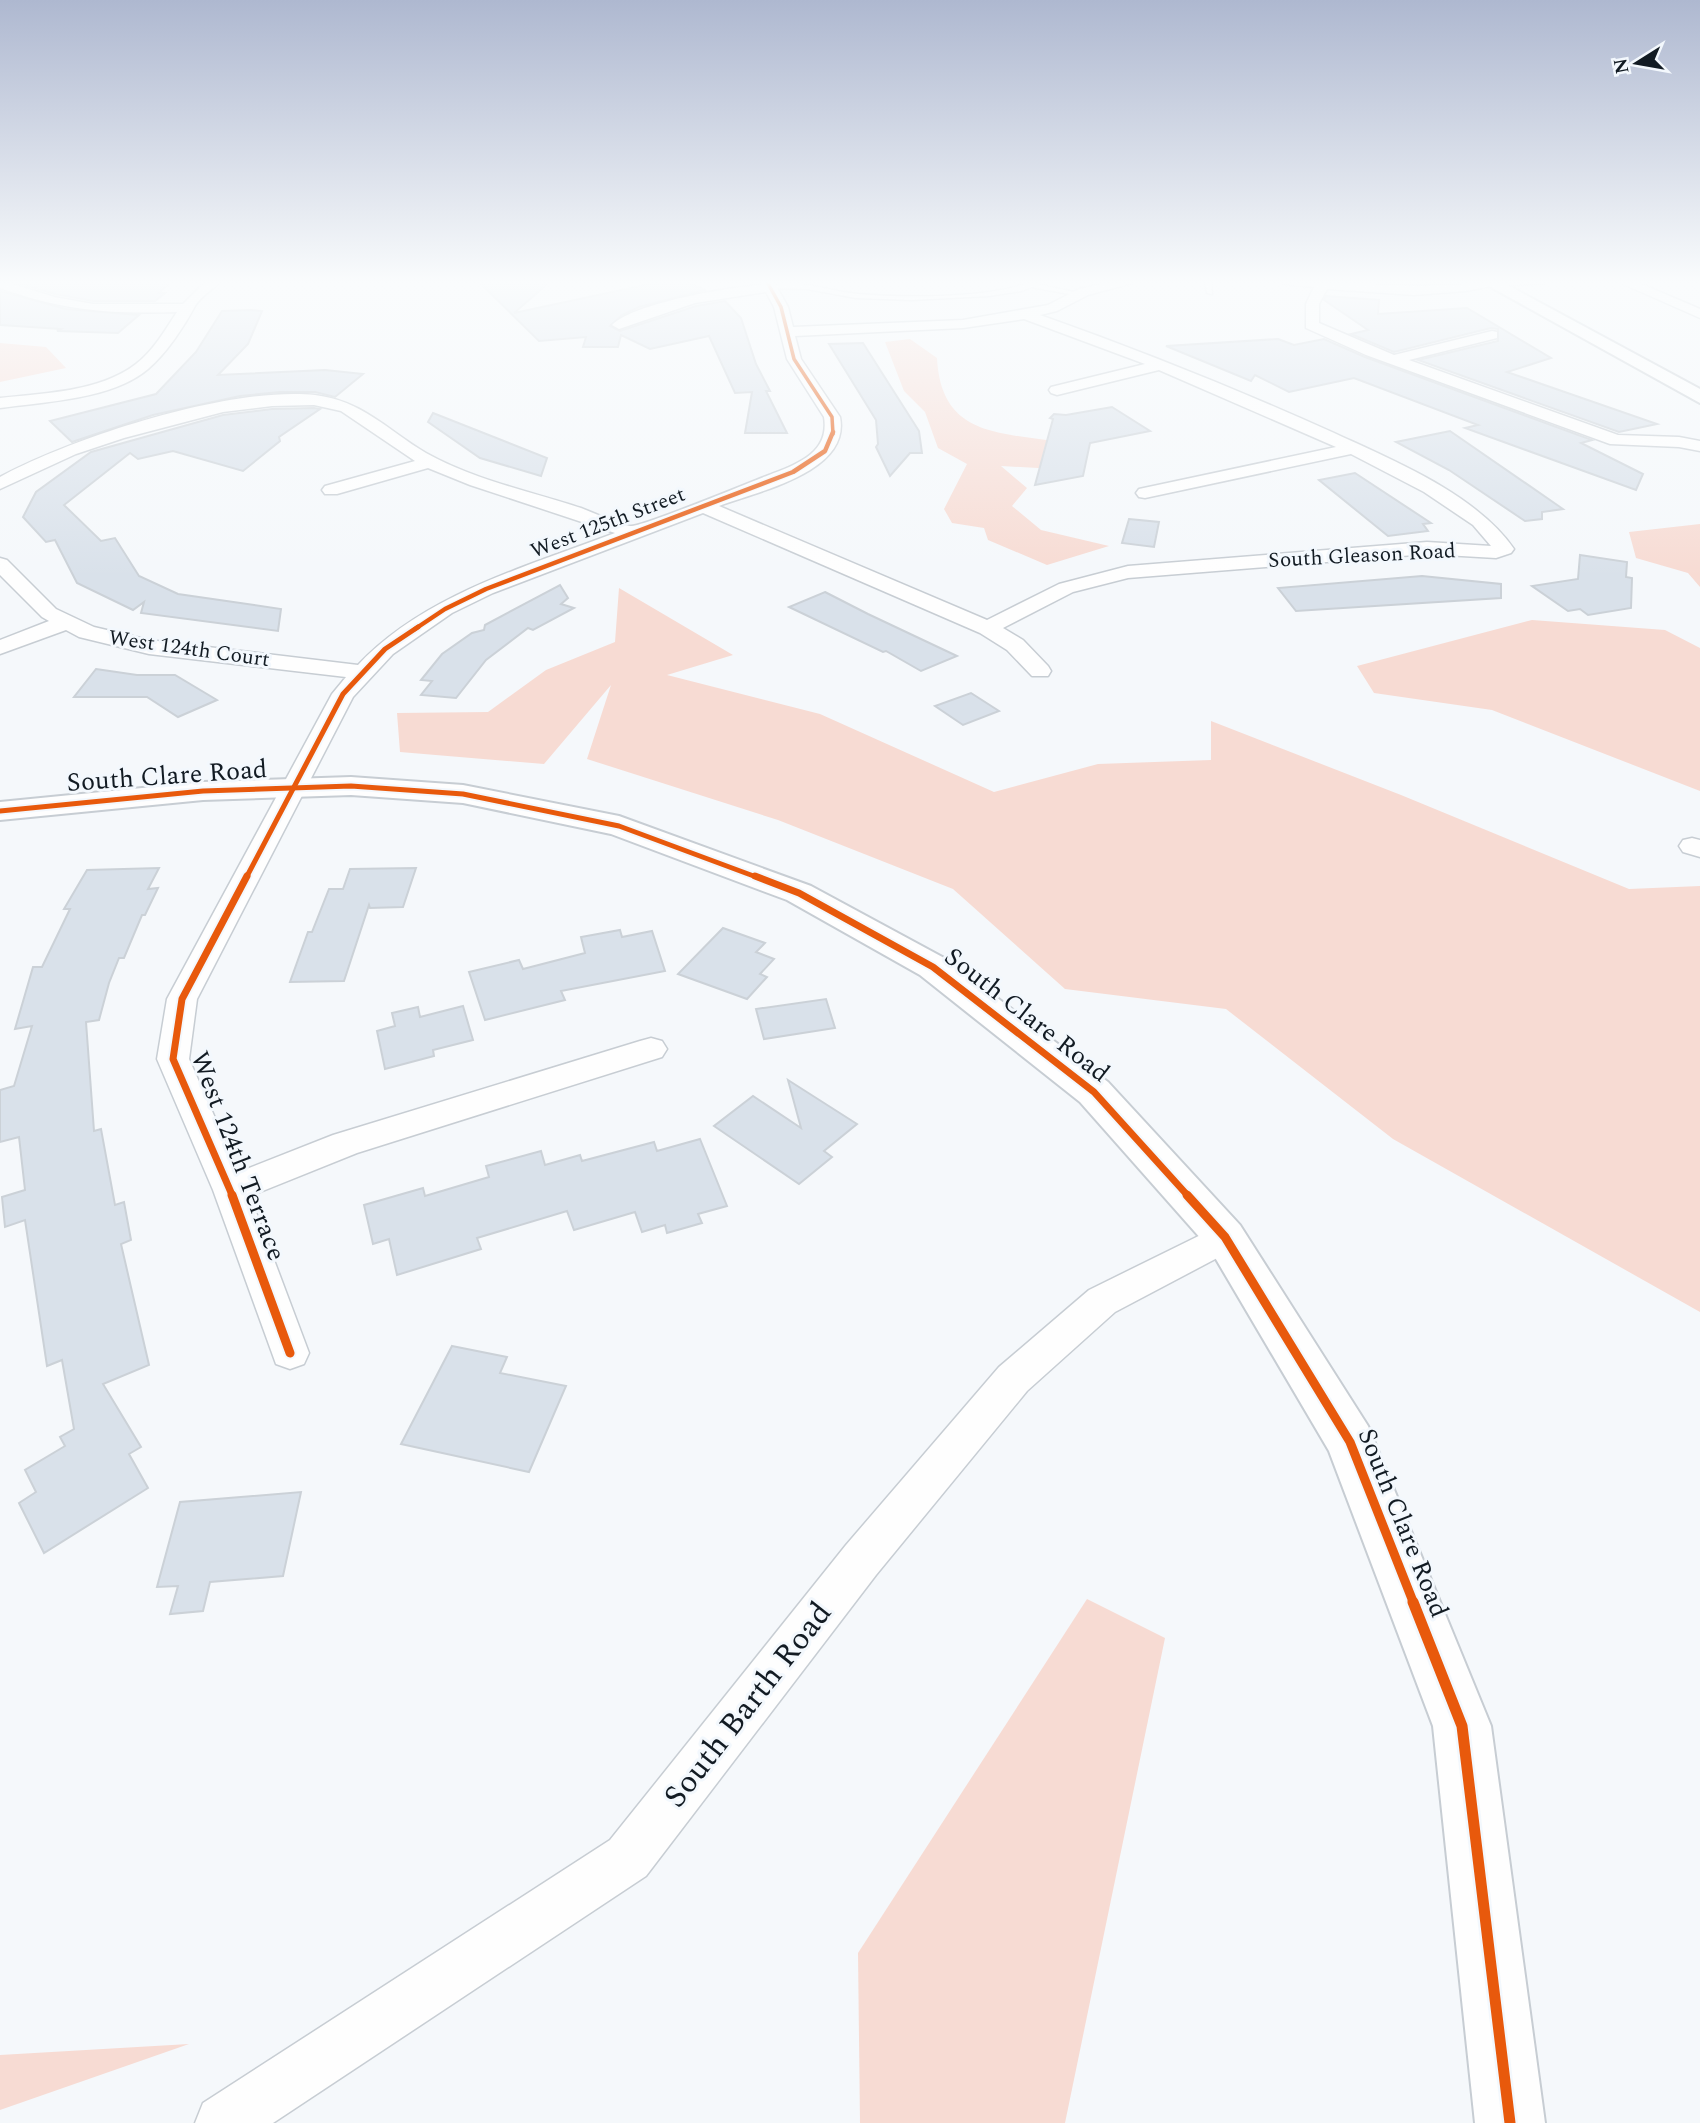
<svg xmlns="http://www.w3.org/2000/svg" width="1700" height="2123" font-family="Spectral,serif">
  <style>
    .green { fill: #f7dbd3 }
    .building { fill: #d9e1ea; stroke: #cbd1d7; stroke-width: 2 }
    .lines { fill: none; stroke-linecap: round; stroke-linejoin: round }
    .service-casing { stroke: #c7cdd3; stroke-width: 3 }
    .minor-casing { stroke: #c7cdd3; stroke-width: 3 }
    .tertiary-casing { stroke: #c7cdd3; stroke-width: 4 }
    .service { fill: #fefefe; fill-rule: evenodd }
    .minor { fill: #fefefe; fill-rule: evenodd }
    .tertiary { fill: #fefefe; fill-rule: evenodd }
    .cycleway-far5-casing { stroke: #f3f8fd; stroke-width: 5 }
    .cycleway-far4-casing { stroke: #f3f8fd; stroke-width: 7 }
    .cycleway-far3-casing { stroke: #f3f8fd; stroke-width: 9 }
    .cycleway-far2-casing { stroke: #f3f8fd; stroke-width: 11 }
    .cycleway-far1-casing { stroke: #f3f8fd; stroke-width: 13 }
    .cycleway-casing { stroke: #f3f8fd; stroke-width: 16 }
    .cycleway-far5 { stroke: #e8590c; stroke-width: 3.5 }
    .cycleway-far4 { stroke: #e8590c; stroke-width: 4.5 }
    .cycleway-far3 { stroke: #e8590c; stroke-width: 5 }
    .cycleway-far2 { stroke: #e8590c; stroke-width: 7 }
    .cycleway-far1 { stroke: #e8590c; stroke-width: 9 }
    .cycleway { stroke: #e8590c; stroke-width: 11 }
    .labels { text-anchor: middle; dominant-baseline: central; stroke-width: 6; stroke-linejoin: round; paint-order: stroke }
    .far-street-label { font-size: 21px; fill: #121b23; stroke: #f3f8fd }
    .street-label { font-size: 26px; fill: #121b23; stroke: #f3f8fd }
    .near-street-label { font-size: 32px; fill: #121b23; stroke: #f3f8fd }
  </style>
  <rect width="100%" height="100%" fill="#f5f8fb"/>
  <g class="green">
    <path d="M910 339 937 358C941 436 998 432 1059 442L1073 470 1001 466 1027 488 1012 506 1041 530 1109 546 1047 565 988 540 984 528 952 523 944 509 967 464 938 448 925 412 904 391 885 342Z"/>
    <polygon points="0,343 46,347 66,368 0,382"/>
    <polygon points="1700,524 1700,587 1688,573 1636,558 1629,532"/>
    <polygon points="619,588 733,655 667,675 820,714 994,792 1098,764 1211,760 1211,721 1401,795 1629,889 1700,886 1700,1312 1393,1139 1226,1009 1065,989 953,889 778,820 587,759 611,685 544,764 400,752 397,713 488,712 546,670 615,642"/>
    <polygon points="1532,620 1665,630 1700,648 1700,791 1492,710 1374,693 1357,666"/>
    <polygon points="1087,1599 1165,1638 1065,2123 860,2123 858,1953"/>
    <polygon points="189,2044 0,2110 0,2055"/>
  </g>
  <g class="building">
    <polygon points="9,280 173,280 159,293 165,293 155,301 93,301 55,294"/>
    <polygon points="477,280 552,280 514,313 668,280 682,280 705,290 639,307 622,315 610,326 620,331 696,306 725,301 741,318 756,364 770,391 766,391 787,433 745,433 752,392 735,393 709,336 650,349 621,335 618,347 583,347 586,337 539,341"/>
    <polygon points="0,291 66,309 139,315 118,333 57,331 61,329 0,325"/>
    <polygon points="1326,296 1379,300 1378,314 1467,308 1551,358 1507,372 1657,424 1619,432 1418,360 1498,341 1498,329 1491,328 1394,352 1351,334 1368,330 1324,300"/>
    <polygon points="251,310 262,311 248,344 218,375 325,370 363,374 335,397 315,392 280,392 240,396 153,415 72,442 50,421 156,394 196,352 222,311"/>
    <polygon points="1278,339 1294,345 1324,339 1365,357 1592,440 1581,443 1643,474 1636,490 1465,428 1478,425 1354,378 1289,392 1255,375 1251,381 1166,346"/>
    <polygon points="863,343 919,431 922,453 910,453 890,476 876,447 878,444 876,420 829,344"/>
    <polygon points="1112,407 1150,431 1090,443 1083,476 1035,485 1053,419 1050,418 1054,414 1066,415"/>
    <polygon points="314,408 320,409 279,437 280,441 243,471 173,451 138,459 130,453 64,505 101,541 115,538 139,576 178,594 281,609 278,631 141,613 144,602 133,610 77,583 55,540 46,542 23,517 36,492 91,452 223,415 272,409"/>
    <polygon points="433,413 547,458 541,476 480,458 428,422"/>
    <polygon points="1450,431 1563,509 1542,512 1542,519 1525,521 1449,470 1396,442"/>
    <polygon points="1355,473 1431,523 1423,524 1428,531 1388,536 1319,480"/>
    <polygon points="1129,519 1159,522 1154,547 1122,543"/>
    <polygon points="1580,555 1627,562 1626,577 1632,578 1631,608 1588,615 1580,609 1568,611 1532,586 1578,579"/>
    <polygon points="1422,576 1501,584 1501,598 1296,611 1278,588"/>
    <polygon points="560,585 568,598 561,604 574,608 533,630 528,628 486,660 456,698 421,695 432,681 421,680 442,654 472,633 484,630 485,625"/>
    <polygon points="825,592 868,614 957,656 921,671 886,651 883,652 789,607"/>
    <polygon points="96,669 137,675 175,675 217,700 178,717 147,697 74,697"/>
    <polygon points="971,693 999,711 963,725 935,706"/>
    <polygon points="159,868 148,889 158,888 145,915 142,915 124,958 119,958 109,983 99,1020 86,1022 94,1131 101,1129 115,1205 124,1202 131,1240 121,1244 149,1365 103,1384 141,1447 129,1454 148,1488 44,1553 19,1503 36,1492 25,1470 65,1446 60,1437 74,1429 62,1360 47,1366 25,1220 5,1227 2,1197 25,1190 19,1137 0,1142 0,1090 14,1086 32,1026 15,1029 33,967 42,967 70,909 64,909 87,870"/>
    <polygon points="416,868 403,907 370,908 369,905 344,981 290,982 308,932 312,932 329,889 343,889 350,869"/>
    <polygon points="723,928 765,943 756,952 774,959 760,974 767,977 747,999 678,974"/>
    <polygon points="620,930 622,937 652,931 665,971 561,991 565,1000 485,1020 469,972 519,960 523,969 585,953 581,937"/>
    <polygon points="826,999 835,1028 764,1039 756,1009"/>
    <polygon points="463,1006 473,1040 433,1050 434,1056 385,1069 377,1031 395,1026 392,1013 418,1007 420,1017"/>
    <polygon points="788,1080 857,1124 824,1151 832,1157 799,1184 714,1126 753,1096 801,1128"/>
    <polygon points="700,1139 727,1206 698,1214 702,1223 667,1233 665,1225 642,1232 635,1212 574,1230 567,1211 477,1238 481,1249 397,1275 389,1239 373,1244 364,1205 423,1188 425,1196 489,1177 486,1166 541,1151 545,1165 580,1155 582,1161 654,1142 657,1151"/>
    <polygon points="452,1346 507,1357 500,1373 566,1386 529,1472 401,1444"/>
    <polygon points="301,1492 283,1576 210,1582 203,1611 170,1614 178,1586 157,1587 180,1502"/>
  </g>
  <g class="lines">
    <defs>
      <g id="service">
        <path d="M1034 280H1043L1037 284 1083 294 1080 296 1031 287 1022 291 989 296 911 300 856 298 807 289 768 288C794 276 830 292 858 294 902 298 996 299 1034 280Z"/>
        <polygon points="1205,280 1211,280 1212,294 1207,293"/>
      </g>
      <g id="minor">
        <path d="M0 280 54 297 93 304H183L207 280H222C214 289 202 295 195 306 185 325 167 353 148 369 113 399 45 402 0 408V398C44 393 100 392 136 364 154 350 165 330 177 312 109 314 64 311 0 288Z"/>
        <path d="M760 280H773L788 307 793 327 963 320 1048 305 1079 289 1119 280H1143L1088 295 1057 311 1040 315C1139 350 1236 389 1332 432 1392 460 1475 493 1514 549L1511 553 1496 558 1427 554 1128 578 1073 592 1003 628 1023 640 1048 666 1051 671 1048 676H1032L1007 650 980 633 703 513 493 593 452 613 393 654 353 697 197 999 189 1059 239 1172 333 1135 640 1041 651 1038 662 1041 667 1049 662 1057 357 1153 250 1196 309 1353 304 1364 290 1369 276 1364 213 1190 157 1059 167 999 332 694 346 677 149 654 79 637 66 630 0 654V640L49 621 42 617 0 575V558L7 560 56 609 94 627 149 640 358 665C425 594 526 567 615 533L470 485 428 468 337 494H325L322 490 325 486 415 461 341 411 314 405 272 406 223 412 124 438 76 454 0 489V477C74 437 231 386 315 395 363 401 387 430 426 453 474 480 529 491 581 508 595 513 616 524 630 526 640 528 750 482 769 475 797 464 830 453 824 417L787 359 774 307 766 292 695 303 619 329 612 325C634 303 729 287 762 285ZM1024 319 1145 364 1051 387 1049 390 1051 393 1057 395 1159 370 1336 447 1139 489 1136 493 1139 497 1145 498 1351 454 1424 492 1473 525 1491 546 1427 542 1128 566 1059 584 987 620 719 506C759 491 851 472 840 417L801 359 795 336 963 328Z"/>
        <path d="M1278 280C1341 280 1401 290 1466 284L1467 280H1550L1544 284 1497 285 1466 291 1414 295 1327 289 1319 304V323L1394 355 1492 331 1497 332V338L1409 360 1618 435 1679 437 1700 441V451L1679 447 1610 444 1366 355 1306 328V304L1314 287 1284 284Z"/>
        <polygon points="1614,280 1632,280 1700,309 1700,318"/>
        <polygon points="1692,838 1700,840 1700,857 1683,852 1679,846 1683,840"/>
        <polygon points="1225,1223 1238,1227 1243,1237 1238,1247 1115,1312 1027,1391 876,1575 646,1876 273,2123 195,2123 203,2103 610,1840 846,1545 999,1367 1089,1290"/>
      </g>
      <g id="tertiary">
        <polygon points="1478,280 1498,280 1700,389 1700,403"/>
        <polygon points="351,777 463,785 619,816 811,886 946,959 1108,1082 1240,1225 1368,1426 1491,1726 1545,2123 1475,2123 1433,1726 1329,1451 1210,1249 1080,1102 920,975 787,900 611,834 463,803 351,795 203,800 0,820 0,802 203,782"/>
      </g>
    </defs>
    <use href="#service" class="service-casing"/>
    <use href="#minor" class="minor-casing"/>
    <use href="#tertiary" class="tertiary-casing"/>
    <use href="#service" class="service"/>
    <use href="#minor" class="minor"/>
    <use href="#tertiary" class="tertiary"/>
    <defs>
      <polyline id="cycleway-far5" points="766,280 781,307 794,359 832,417 833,434"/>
      <polyline id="cycleway-far4" points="415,629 445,609 486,589 793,472 825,451 833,432"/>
      <g id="cycleway-far3">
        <polyline points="0,811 203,791 351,786 463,794 619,826 759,878"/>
        <polyline points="246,878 343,694 385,649 418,627"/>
      </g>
      <g id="cycleway-far2">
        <polyline points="755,876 799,893 933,967 1094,1092 1189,1197"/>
        <polyline points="233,1197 173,1059 182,999 247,876"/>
      </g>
      <g id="cycleway-far1">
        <polyline points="232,1195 290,1353"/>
        <polyline points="1187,1195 1225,1237 1350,1442 1414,1604"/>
      </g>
      <polyline id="cycleway" points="1413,1602 1462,1726 1510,2123"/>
    </defs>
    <use href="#cycleway-far5" class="cycleway-far5-casing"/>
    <use href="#cycleway-far4" class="cycleway-far4-casing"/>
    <use href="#cycleway-far3" class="cycleway-far3-casing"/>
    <use href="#cycleway-far2" class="cycleway-far2-casing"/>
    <use href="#cycleway-far1" class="cycleway-far1-casing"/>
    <use href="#cycleway" class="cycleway-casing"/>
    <use href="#cycleway-far5" class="cycleway-far5"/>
    <use href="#cycleway-far4" class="cycleway-far4"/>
    <use href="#cycleway-far3" class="cycleway-far3"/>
    <use href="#cycleway-far2" class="cycleway-far2"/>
    <use href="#cycleway-far1" class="cycleway-far1"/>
    <use href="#cycleway" class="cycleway"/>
  </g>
  <linearGradient id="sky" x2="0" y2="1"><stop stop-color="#aeb8d0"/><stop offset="0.49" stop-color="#fafcfd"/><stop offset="1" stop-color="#fafcfd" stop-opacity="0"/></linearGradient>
  <rect width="1700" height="577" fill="url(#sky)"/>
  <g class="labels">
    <g class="far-street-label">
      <text transform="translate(608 523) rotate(-21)">West 125th Street</text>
      <text transform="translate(1362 556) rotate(-3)">South Gleason Road</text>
      <text transform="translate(189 649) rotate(8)">West 124th Court</text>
    </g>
    <g class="street-label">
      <text transform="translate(167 776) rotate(-4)">South Clare Road</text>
      <text transform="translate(1027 1015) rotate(38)">South Clare Road</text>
      <text transform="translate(238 1156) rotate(69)">West 124th Terrace</text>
      <text transform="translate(1403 1523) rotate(68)">South Clare Road</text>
    </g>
    <g class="near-street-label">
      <text transform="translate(748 1705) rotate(-52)">South Barth Road</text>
    </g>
  </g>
  <g transform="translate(1637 63) rotate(259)" stroke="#f3f8fd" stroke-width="5" paint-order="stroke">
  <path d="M0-5L12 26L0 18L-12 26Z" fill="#121b23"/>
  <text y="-10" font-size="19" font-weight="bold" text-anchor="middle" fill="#121b23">N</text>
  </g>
</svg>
